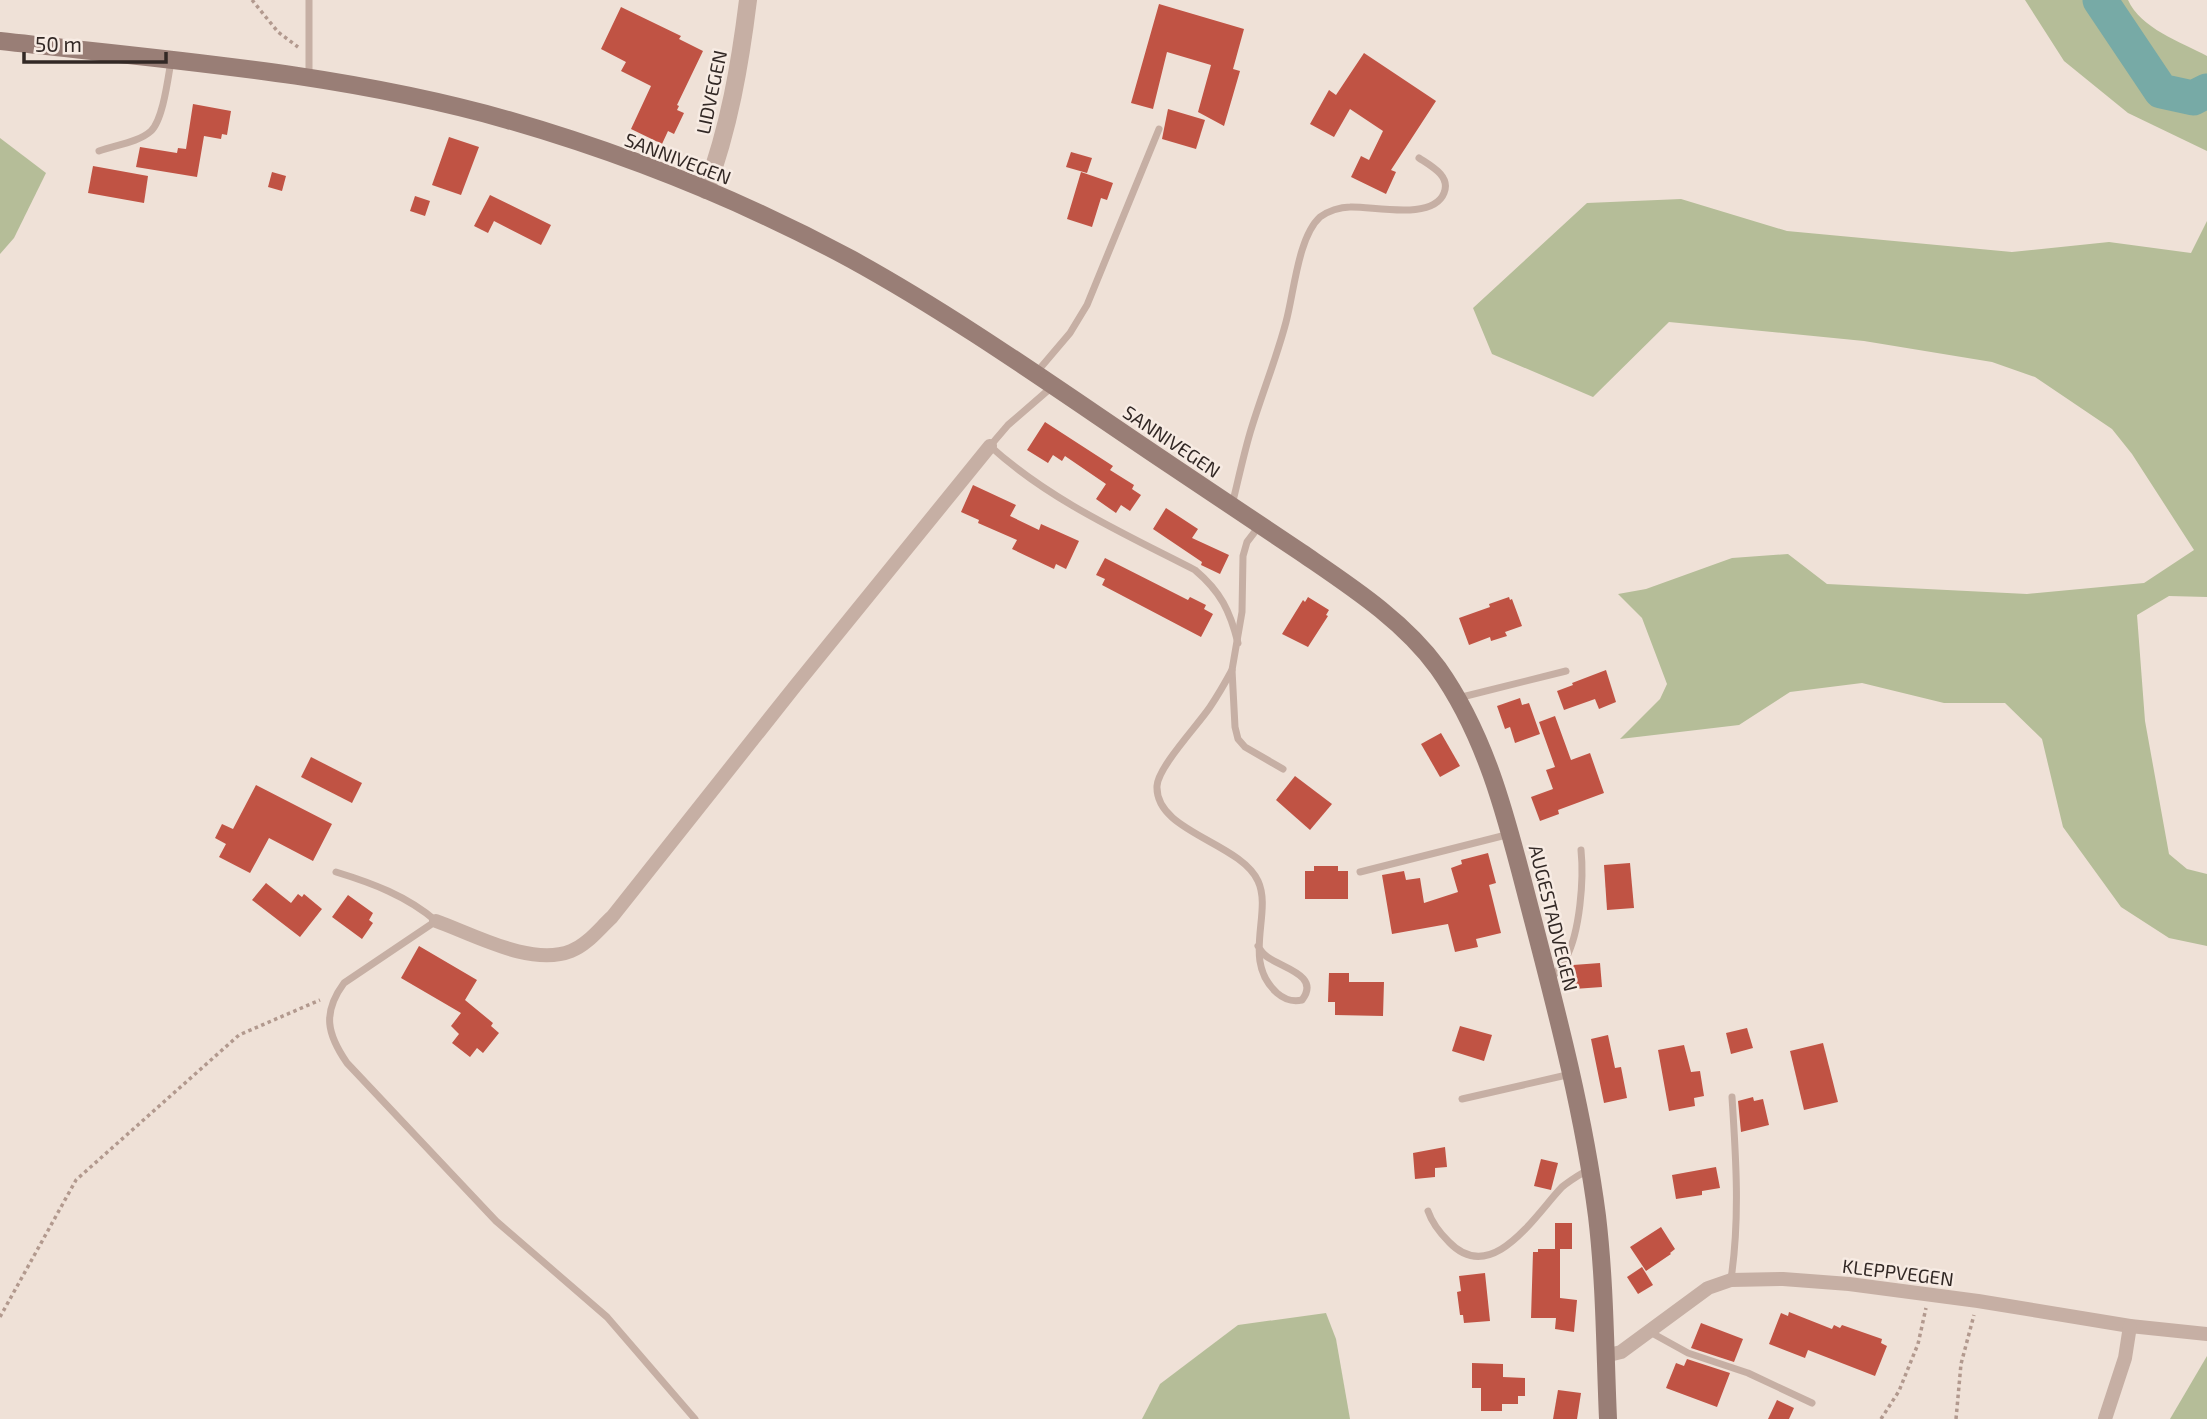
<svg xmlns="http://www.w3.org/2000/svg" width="2207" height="1419" font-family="'Exo 2',sans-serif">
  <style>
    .green { fill: #b5bd98 }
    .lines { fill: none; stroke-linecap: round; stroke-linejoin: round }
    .river { stroke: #77aaa6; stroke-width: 35 }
    .building { fill: #c05344 }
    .path { stroke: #b2998e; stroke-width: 3.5; stroke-dasharray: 3.5 3.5; stroke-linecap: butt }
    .service { stroke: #c6afa4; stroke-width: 7 }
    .minor { stroke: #c6afa4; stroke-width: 14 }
    .tertiary { stroke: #c6afa4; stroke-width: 18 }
    .secondary { stroke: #997e76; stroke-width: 18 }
    .labels { text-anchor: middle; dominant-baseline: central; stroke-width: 5; stroke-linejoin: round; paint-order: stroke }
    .street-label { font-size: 19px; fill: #322825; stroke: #f7ebe3 }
  </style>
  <rect width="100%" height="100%" fill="#efe1d7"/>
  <g class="green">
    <path d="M2025 0H2128C2140 28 2181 42 2207 56V151L2128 113 2064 61Z"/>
    <polygon points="0,138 46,173 14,238 0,254"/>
    <polygon points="1681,199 1787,231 2012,252 2109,242 2191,253 2207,221 2207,597 2169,596 2137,615 2145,721 2169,854 2187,869 2207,874 2207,946 2169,938 2121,907 2063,827 2042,739 2005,703 1944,703 1862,683 1790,692 1739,725 1620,739 1660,699 1667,684 1642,618 1618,594 1646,589 1732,558 1788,554 1827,584 2027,594 2144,583 2194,550 2132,454 2112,429 2035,377 1992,362 1864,341 1669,322 1593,397 1492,354 1473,308 1587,203"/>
    <polygon points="1326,1313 1336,1339 1350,1419 1142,1419 1160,1384 1238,1325"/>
    <polygon points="2207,1356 2207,1419 2170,1419"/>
  </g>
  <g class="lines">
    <polyline class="river" points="2100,0 2161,91 2193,98 2207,91"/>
  </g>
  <g class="building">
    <polygon points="1159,4 1244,29 1233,69 1240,71 1224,126 1198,112 1211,65 1167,52 1153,109 1131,103"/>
    <polygon points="621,7 681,36 679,39 703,51 677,105 679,106 677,110 684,113 674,134 668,131 662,144 631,129 651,86 621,71 626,62 601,49"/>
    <polygon points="1364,53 1436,101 1391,170 1396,172 1386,194 1351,177 1361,156 1369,160 1383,131 1350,109 1334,137 1310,124 1329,90 1336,95"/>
    <polygon points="193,104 231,111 227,135 222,134 221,139 204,136 197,177 136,167 140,147 177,153 178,148 186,149"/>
    <polygon points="1168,109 1205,120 1196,149 1162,139"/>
    <polygon points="449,137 479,147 461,195 432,185"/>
    <polygon points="1071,152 1092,158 1087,173 1066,167"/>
    <polygon points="93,166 148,176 144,203 88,193"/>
    <polygon points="272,172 286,176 282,191 268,187"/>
    <polygon points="1081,172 1113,183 1107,200 1101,198 1092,227 1067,219"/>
    <polygon points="490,195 551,225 541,245 494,221 488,233 474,226"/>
    <polygon points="415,196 430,201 425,216 410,211"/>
    <polygon points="1045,422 1113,466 1110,470 1134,485 1132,489 1141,495 1130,511 1121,505 1116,513 1096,499 1106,484 1065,456 1062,461 1053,455 1048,463 1027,450"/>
    <polygon points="973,485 1016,505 1010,516 1039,530 1041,524 1079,541 1066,569 1056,564 1054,569 1012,549 1017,540 978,523 979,520 961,512"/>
    <polygon points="1166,508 1198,529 1192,538 1229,555 1220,574 1201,565 1202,562 1153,529"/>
    <polygon points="1105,558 1188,600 1190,597 1206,605 1204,609 1213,614 1201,637 1102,585 1105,579 1096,575"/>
    <polygon points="1308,597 1329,610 1326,615 1328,616 1308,647 1282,634 1303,600 1305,602"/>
    <polygon points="1509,597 1510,600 1512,599 1522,626 1505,632 1507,636 1491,641 1490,637 1469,645 1459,618 1490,607 1489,604"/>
    <polygon points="1606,670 1616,702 1599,709 1595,699 1564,710 1557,691 1573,685 1572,683"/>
    <polygon points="1520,698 1522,705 1529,703 1540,734 1515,743 1510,727 1505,729 1497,706"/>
    <polygon points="1555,716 1571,760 1590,753 1604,793 1558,810 1559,814 1540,821 1531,797 1553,789 1546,770 1555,767 1539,722"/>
    <polygon points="1441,733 1460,766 1440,777 1421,744"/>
    <polygon points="311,757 362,783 352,803 301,777"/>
    <polygon points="1295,776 1332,804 1310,830 1276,800"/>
    <polygon points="256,785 332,824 313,861 269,838 250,873 219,857 226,844 215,838 222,824 233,829"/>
    <polygon points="1488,853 1496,883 1489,885 1501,933 1476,939 1478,947 1455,952 1448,924 1392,934 1382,875 1404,871 1406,880 1420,878 1424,903 1458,892 1451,868 1462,864 1461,860"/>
    <polygon points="1630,863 1634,908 1607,910 1604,865"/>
    <polygon points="1314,866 1338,866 1338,871 1348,871 1348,899 1305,899 1305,871 1314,871"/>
    <polygon points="266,883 291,903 298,894 302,897 304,894 322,909 300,937 252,900"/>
    <polygon points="348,895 373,913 369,920 373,923 362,939 332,917"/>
    <polygon points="419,946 477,980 465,1000 493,1023 491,1026 499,1033 483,1053 477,1048 470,1057 452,1043 459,1034 451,1026 461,1013 401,978"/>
    <polygon points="1600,963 1602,987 1574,989 1573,965"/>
    <polygon points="1329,973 1349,973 1349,982 1384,982 1383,1016 1335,1015 1335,1002 1328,1002"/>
    <polygon points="1460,1026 1492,1035 1484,1061 1452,1051"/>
    <polygon points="1747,1028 1753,1048 1731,1054 1726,1033"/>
    <polygon points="1608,1035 1615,1068 1621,1067 1627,1098 1604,1103 1591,1039"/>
    <polygon points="1823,1043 1838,1102 1804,1110 1790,1051"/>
    <polygon points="1684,1045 1691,1072 1700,1071 1704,1096 1694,1098 1695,1106 1669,1111 1658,1050"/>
    <polygon points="1753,1097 1754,1101 1763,1099 1769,1125 1741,1132 1738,1101"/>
    <polygon points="1445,1147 1447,1167 1435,1168 1435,1177 1415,1179 1413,1153"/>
    <polygon points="1541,1159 1558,1163 1551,1190 1534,1186"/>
    <polygon points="1716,1167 1720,1188 1702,1191 1702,1195 1676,1199 1672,1175"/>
    <rect x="1555" y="1223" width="17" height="26"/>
    <polygon points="1661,1227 1675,1249 1670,1253 1671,1254 1646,1271 1630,1247"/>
    <polygon points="1538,1249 1560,1249 1560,1298 1577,1300 1574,1332 1555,1329 1556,1318 1531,1318 1533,1252 1538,1252"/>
    <polygon points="1642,1267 1653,1285 1638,1294 1627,1277"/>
    <polygon points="1485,1273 1490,1321 1464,1323 1463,1315 1460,1315 1457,1292 1461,1291 1459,1276"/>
    <polygon points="1789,1312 1832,1329 1834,1325 1840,1328 1842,1325 1882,1339 1881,1343 1887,1346 1875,1376 1808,1350 1805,1358 1769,1344 1781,1313 1788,1316"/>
    <polygon points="1701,1323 1743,1339 1734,1362 1691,1348"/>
    <polygon points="1687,1359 1730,1373 1717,1407 1666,1388 1676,1363 1684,1366"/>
    <polygon points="1472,1363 1503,1364 1503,1377 1525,1378 1525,1396 1518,1396 1518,1404 1502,1404 1502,1411 1481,1411 1481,1388 1472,1388"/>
    <polygon points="1558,1390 1581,1393 1577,1419 1553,1419"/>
    <polygon points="1777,1400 1794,1408 1789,1419 1768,1419"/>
  </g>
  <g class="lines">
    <g class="path">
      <polyline points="252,0 278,32 298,47"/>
      <polyline points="0,1317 76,1180 239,1035 320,1000"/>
      <polyline points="1881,1419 1899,1391 1918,1344 1926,1308"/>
      <polyline points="1956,1419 1961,1364 1974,1315"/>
    </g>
    <g class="service">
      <polyline points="309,78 309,0"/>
      <path d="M99 151C116 145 139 142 151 131 163 120 168 78 171 61"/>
      <polyline points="1036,373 1070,333 1087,305 1159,129"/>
      <path d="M1053 386 1008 425 990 446C1049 500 1125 534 1195 570 1221 592 1230 611 1238 643"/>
      <path d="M1232 505C1238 481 1243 457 1250 433 1261 396 1276 360 1286 322 1294 293 1298 237 1320 217 1328 211 1340 207 1350 207 1373 206 1433 221 1444 193 1451 176 1431 166 1419 158"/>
      <polyline points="1260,525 1247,542 1243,556 1242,612 1232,670 1235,727 1238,739 1245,747 1283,769"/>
      <path d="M1232 670C1225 683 1218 695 1210 707 1198 725 1158 767 1157 786 1155 832 1240 842 1258 881 1273 913 1241 961 1277 993 1285 1000 1293 1002 1302 1000 1322 974 1277 967 1265 955 1262 953 1260 949 1258 946"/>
      <polyline points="1458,698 1566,671"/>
      <path d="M336 872C372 883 407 896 436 921L344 983C322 1013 327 1034 347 1063L496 1221 607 1317 695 1419"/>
      <polyline points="1360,872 1510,834"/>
      <path d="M1550 980C1555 974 1562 966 1566 958 1580 932 1584 879 1581 850"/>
      <polyline points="1462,1099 1571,1074"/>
      <path d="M1428 1211C1432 1223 1441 1234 1449 1242 1492 1287 1535 1215 1562 1187 1570 1180 1579 1175 1589 1169"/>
      <path d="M1731 1279C1740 1219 1736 1158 1732 1097"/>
      <polyline points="1650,1332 1688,1353 1748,1373 1812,1403"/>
    </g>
    <g class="minor">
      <path d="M436 921C473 934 531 967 571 951 587 945 599 929 612 917L796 685 990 446"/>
      <polyline points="1605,1356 1621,1352 1708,1288 1731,1280 1783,1279 1849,1284 1978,1301 2130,1326 2207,1334"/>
      <polyline points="2105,1419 2125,1358 2130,1326"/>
    </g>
    <path class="tertiary" d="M706 190C729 128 740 65 748 0"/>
    <path class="secondary" d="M0 41C169 60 343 73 508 120 626 154 743 201 851 259 962 320 1067 396 1172 466 1216 495 1259 524 1302 553 1350 586 1403 620 1438 668 1487 737 1507 820 1528 901 1555 1005 1583 1109 1597 1216 1605 1283 1605 1351 1608 1419"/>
  </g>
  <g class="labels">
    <g class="street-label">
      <text transform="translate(711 92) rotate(-78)">LIDVEGEN</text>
      <text transform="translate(678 158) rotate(21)">SANNIVEGEN</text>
      <text transform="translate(1172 441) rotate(34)">SANNIVEGEN</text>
      <text transform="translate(1554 918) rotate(76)">AUGESTADVEGEN</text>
      <text transform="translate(1898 1272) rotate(7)">KLEPPVEGEN</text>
    </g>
  </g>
  <path d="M24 52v10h142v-10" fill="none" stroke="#322825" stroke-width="3.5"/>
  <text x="35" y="52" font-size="21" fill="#322825" stroke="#f7ebe3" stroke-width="5" paint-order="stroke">50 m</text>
</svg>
